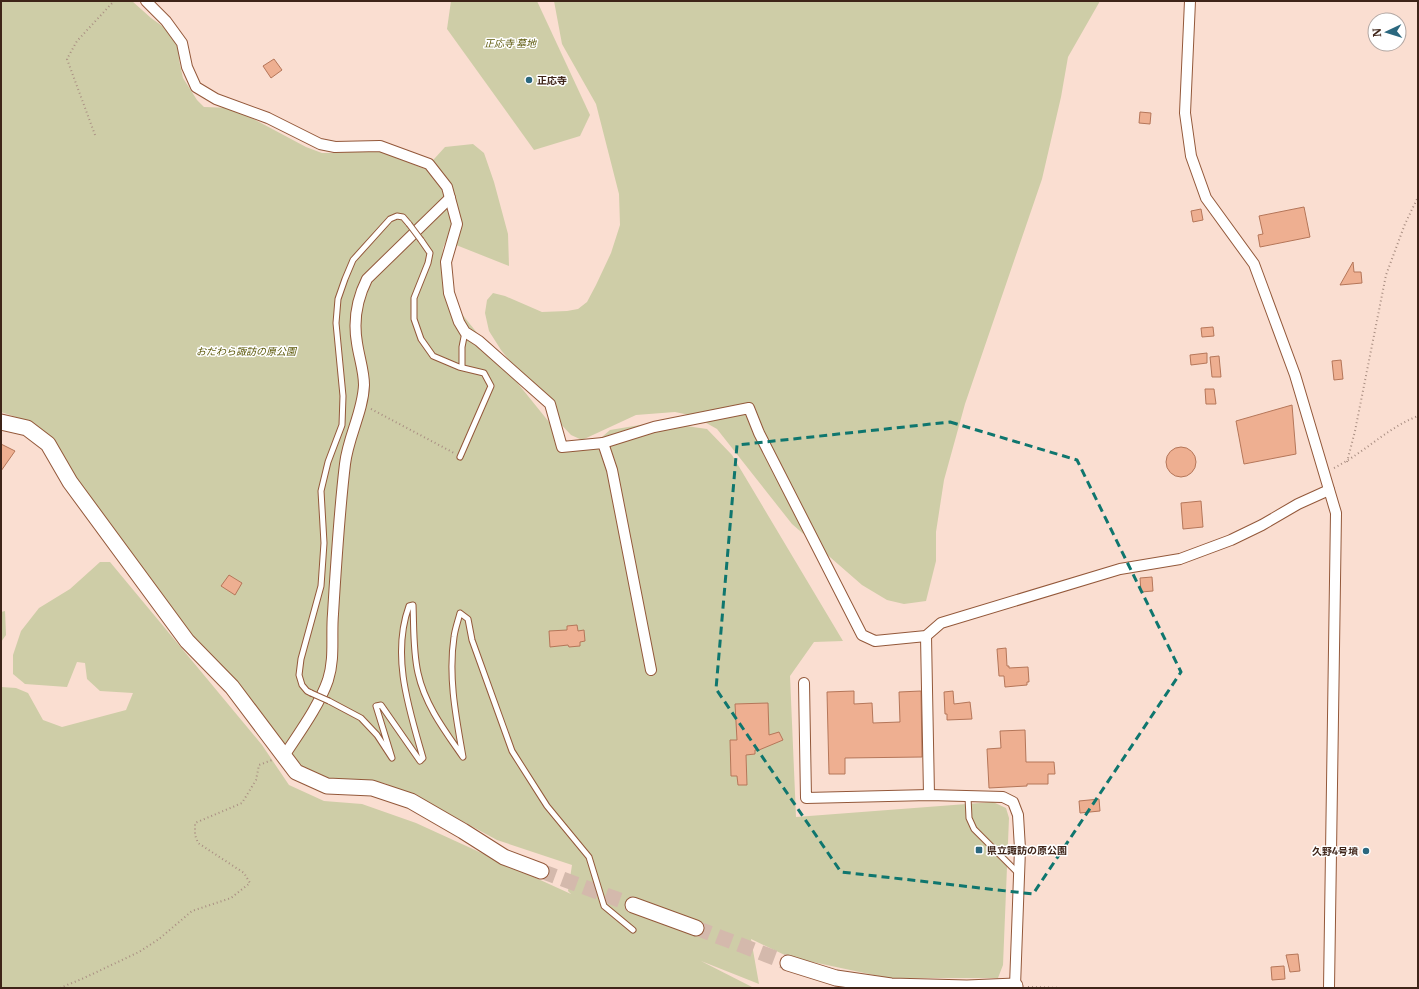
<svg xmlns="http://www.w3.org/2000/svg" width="1419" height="989" font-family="Merriweather,'Noto Sans JP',serif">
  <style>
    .green { fill: #cecda7 }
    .building { fill: #eeaf91; stroke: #b57659 }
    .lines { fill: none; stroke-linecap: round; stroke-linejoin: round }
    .secondary-tunnel { stroke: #d4b9ac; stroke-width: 15; stroke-dasharray: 15 8; stroke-linecap: butt }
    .lane-casing { stroke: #93583a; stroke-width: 7 }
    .street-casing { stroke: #93583a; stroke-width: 12 }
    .secondary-casing { stroke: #93583a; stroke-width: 17 }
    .path { stroke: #a98e82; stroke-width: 2; stroke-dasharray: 1 3; stroke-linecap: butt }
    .lane { stroke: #fff; stroke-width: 5 }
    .street { stroke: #fff; stroke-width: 10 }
    .secondary { stroke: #fff; stroke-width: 15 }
    .lane-bridge-casing { stroke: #93583a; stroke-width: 7; stroke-linecap: butt }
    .lane-bridge { stroke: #fff; stroke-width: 5 }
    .marked { fill: none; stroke: #0f766e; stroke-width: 3; stroke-dasharray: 8 5; stroke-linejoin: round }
    .poi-dot { fill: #2b687f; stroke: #fff; stroke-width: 1.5 }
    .labels { text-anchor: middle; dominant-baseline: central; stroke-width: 3; stroke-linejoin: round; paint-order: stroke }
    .park-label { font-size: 10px; font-style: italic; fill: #5d590b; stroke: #fff }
    .poi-label { font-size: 10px; font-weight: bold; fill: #3e2418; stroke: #fff; text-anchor: start }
  </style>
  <rect width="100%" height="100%" fill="#faded1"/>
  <g class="green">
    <polygon points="1,1 132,1 151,18 172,33 178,41 179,60 183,78 197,100 204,107 233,108 306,147 322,153 332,153 366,151 382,152 425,169 445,147 473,144 484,153 494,182 508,234 509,266 446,241 443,248 441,265 457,308 570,448 594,444 610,430 658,422 707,429 732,455 843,641 814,642 790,676 796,817 993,802 1006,808 1009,818 1003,965 998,978 888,978 789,957 751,939 759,984 701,961 754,988 1,988 1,687 16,688 28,693 43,720 62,727 126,710 133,693 100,691 87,679 85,663 77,662 67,687 25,684 13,674 13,655 21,631 39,608 70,589 100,562 110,562 262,745 289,785 324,801 362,804 416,823 571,894 568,891 572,865 497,840 427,802 384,783 328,779 302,768 235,702 31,422 1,412"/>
    <polygon points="451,1 537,1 590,115 580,136 534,150 447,29"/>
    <polygon points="554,1 1100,1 1068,57 1061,97 1042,179 965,404 944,480 936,532 936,561 926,601 904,604 887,600 862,585 792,524 717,429 694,416 675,412 636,415 582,440 571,435 556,419 501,350 489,331 485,313 487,300 493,293 505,296 542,312 567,311 578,309 587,302 596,285 611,253 620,225 619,194 596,104 562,44"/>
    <polygon points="5,611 6,635 1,642 1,612"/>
  </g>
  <g class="building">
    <polygon points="274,59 282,70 271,78 263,66"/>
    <polygon points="1140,112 1151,113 1150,124 1139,123"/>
    <polygon points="1304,207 1310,237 1260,247 1258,235 1263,234 1259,216"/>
    <polygon points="1201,209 1203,220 1193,222 1191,211"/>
    <polygon points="1353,262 1354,272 1361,272 1362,283 1340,285"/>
    <polygon points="1213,327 1214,336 1202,337 1201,328"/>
    <polygon points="1207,353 1207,363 1191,365 1190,355"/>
    <polygon points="1219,356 1221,377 1212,377 1210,357"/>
    <polygon points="1341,360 1343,379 1334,380 1332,361"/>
    <polygon points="1205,389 1214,389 1216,404 1206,404"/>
    <polygon points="1292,405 1296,454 1244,464 1236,421"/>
    <polygon points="1,444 15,451 1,471"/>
    <circle cx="1181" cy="462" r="15"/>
    <polygon points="1201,501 1203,527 1183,529 1181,503"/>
    <polygon points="229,575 242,583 235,595 221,586"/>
    <polygon points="1152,577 1153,591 1141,592 1140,578"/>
    <polygon points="577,625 578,631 584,630 585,641 580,642 580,646 569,647 568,645 550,647 549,631 567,630 567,626"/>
    <polygon points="1006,648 1007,666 1009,666 1009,668 1028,667 1029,682 1027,682 1027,685 1005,687 1004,676 999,676 997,649"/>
    <polygon points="854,691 854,704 872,703 873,723 900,722 899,692 921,691 922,757 845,758 845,774 829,774 827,692"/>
    <polygon points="953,691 954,704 970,702 972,719 947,720 947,714 945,714 944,692"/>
    <polygon points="768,703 769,735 779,732 783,740 759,750 755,750 755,754 746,755 747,785 738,785 737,776 731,776 730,740 737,740 735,704"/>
    <polygon points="1025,730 1026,762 1054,762 1055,774 1048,774 1048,784 1027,784 1027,786 989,788 987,749 1001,748 1000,731"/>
    <polygon points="1099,799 1100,811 1080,813 1079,801"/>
    <polygon points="1298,954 1300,971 1290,972 1286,955"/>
    <polygon points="1284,966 1285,979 1272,980 1271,967"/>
  </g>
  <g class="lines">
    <g class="secondary-tunnel">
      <polyline points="541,871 633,905"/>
      <polyline points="696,928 788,963"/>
    </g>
    <defs>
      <g id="lane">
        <polyline points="421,240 430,253 428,263 414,298 414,319 421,339 433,356 459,367 484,373 491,386 460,457"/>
        <polyline points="462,367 462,347 465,332"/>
        <polyline points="311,693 307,691 302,685 299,675 301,659 321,586 324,543 321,491 328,462 342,425 343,396 336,323 338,299 345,279 353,260 390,219 397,216 403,217 409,224"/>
        <path d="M329 701 361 718 377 735 392 758 376 706 381 705 420 761 423 758C409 709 391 656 409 606L413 605C414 628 413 651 418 673 425 705 445 731 463 757 456 717 448 677 454 637 455 629 458 621 460 613L468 619 472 640 512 751 547 806 589 857 604 906 633 930"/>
        <polyline points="968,797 969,818 974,829 1019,874"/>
      </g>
      <g id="street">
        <polyline points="146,1 166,21 182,43 187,67 196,87 216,99 268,118 320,144 335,147 380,146 429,164 447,187 457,224 446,262 449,293 459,322 465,332 479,341 550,404 562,447 603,443 612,470 651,670"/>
        <polyline points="1190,1 1185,113 1191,156 1206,198 1254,264 1295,375 1336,513 1329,988"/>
        <polyline points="603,443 654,427 749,408 759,433 862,635 875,641 926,636 941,623 1120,569 1180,559 1231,540 1262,525 1298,504 1329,490"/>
        <polyline points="926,636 929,795"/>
        <polyline points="804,683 806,798 929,795 1003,797 1013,802 1018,815 1020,849 1015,986"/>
        <path d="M284 756C299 733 319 706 328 680 335 658 331 637 333 614 336 564 339 514 345 464 348 437 363 412 364 385 364 371 359 357 357 343 353 320 357 299 367 279L450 198"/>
      </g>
      <g id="secondary">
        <polyline points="1,422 27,428 48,444 70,482 187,641 232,687 296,772 327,786 372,788 411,801 463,831 504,857 541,871"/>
        <polyline points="633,905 696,928"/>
        <polyline points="788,963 836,978 891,986 967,988 1015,986 1015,988"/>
      </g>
    </defs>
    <use href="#lane" class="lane-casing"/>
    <use href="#street" class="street-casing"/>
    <use href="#secondary" class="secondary-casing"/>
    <g class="path">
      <polyline points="95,135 67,59 77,41 114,1"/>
      <polyline points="371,409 454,453"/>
      <polyline points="1347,462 1355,431 1386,275 1405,224 1418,197"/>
      <path d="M1334 468C1364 453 1387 428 1418 416"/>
      <polyline points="1028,987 1063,988"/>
      <polyline points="60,988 84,978 139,952 159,939 192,911 231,898 250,883 244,873 198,843 195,835 195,823 242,803 256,780 259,765 272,760"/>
    </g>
    <use href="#lane" class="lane"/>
    <use href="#street" class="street"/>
    <use href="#secondary" class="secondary"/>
    <defs>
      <g id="lane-bridge">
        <polyline points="409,224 421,240"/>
        <polyline points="311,693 329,701"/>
      </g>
    </defs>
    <use href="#lane-bridge" class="lane-bridge-casing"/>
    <use href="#lane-bridge" class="lane-bridge"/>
  </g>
  <path class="marked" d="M950 422 1077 460 1181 672 1033 894 841 872 716 689 737 445Z"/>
  <g class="poi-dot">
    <circle cx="529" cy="80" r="4"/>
    <rect x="975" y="846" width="8" height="8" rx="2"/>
    <circle cx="1366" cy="851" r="4"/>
  </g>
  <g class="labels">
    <g class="park-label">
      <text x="510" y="43">正応寺 墓地</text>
      <text x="246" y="351">おだわら諏訪の原公園</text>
    </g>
    <g class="poi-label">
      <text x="537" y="80">正応寺</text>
      <text x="987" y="850">県立諏訪の原公園</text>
      <text x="1358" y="851" text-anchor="end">久野4号墳</text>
    </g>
  </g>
  <rect width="1419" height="989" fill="none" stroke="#3e2418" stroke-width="4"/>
  <g transform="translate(1387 32) rotate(266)"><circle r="19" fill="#ffffff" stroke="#b2a7a3"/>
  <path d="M0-3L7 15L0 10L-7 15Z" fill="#2b687f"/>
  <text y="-6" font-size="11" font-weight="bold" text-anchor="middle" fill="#3e2418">N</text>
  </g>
</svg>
